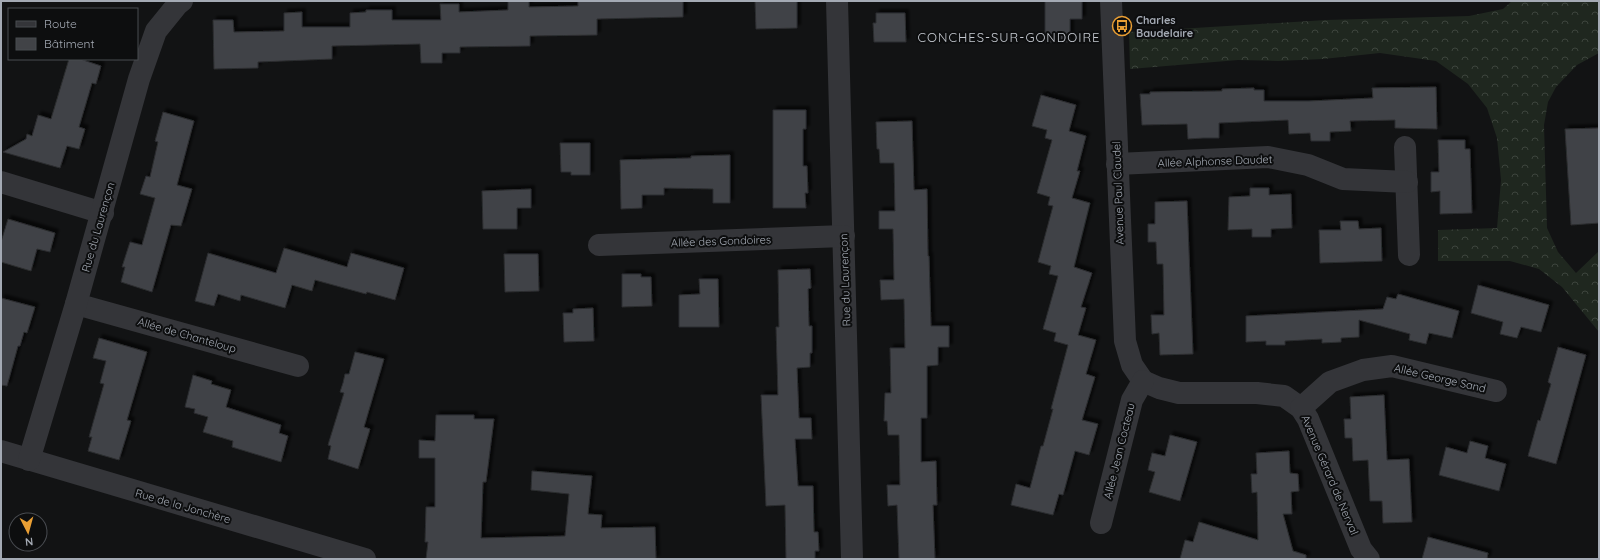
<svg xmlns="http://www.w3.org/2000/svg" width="1600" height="560" font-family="Quicksand,sans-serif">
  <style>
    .forest { fill: url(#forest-crowns) }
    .building { fill: #414347; stroke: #2c2d30; filter: url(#shadow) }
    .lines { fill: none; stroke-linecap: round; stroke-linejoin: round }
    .minor { stroke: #343539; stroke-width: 22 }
    .labels { text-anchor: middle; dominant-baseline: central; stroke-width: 4; stroke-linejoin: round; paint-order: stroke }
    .poi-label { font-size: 11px; font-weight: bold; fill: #a4aab4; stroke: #0d0e0f; text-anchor: start }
    .street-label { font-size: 11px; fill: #a4aab4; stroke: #0d0e0f }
    .quarter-label { font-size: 13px; letter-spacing: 1px; fill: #c5c9d0; stroke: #0d0e0f }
  </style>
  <defs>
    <pattern id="forest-crowns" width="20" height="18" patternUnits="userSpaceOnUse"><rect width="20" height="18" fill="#1f271f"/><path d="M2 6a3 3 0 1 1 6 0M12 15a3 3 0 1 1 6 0" fill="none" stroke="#3d443d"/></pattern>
    <filter id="shadow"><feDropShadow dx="3.5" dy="-3.5" stdDeviation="1" flood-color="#0009"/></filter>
  </defs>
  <rect width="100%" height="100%" fill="#121314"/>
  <polygon class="forest" points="1512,1 1599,1 1599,53 1577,65 1556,87 1548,102 1544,125 1547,228 1558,252 1576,273 1599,251 1599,332 1562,287 1539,269 1510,261 1438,261 1438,230 1497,228 1501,180 1497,138 1487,108 1468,84 1436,61 1380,53 1323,59 1278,61 1238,60 1130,69 1129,32 1326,20 1469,16 1503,9"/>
  <g class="building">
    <polygon points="508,1 529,1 529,7 578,6 578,1 683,1 683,17 597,19 597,35 530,36 530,46 460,47 460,53 442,53 442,63 421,63 420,44 332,46 332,59 258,62 258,68 214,69 213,20 233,20 234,32 284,31 284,13 302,12 302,27 350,27 350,13 366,12 366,10 392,10 392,20 441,20 440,4 459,4 459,12 508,10"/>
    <polygon points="755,1 797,1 797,28 756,29"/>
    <polygon points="1045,1 1082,1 1082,19 1070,19 1070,42 1045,42"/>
    <polygon points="876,13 905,13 906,42 874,42 873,23 876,23"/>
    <polygon points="69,59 80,59 101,66 96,84 92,83 79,127 85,129 79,149 67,146 60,168 3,152 26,139 27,134 32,136 38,115 51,119"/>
    <polygon points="1436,87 1437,129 1395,128 1395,120 1350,121 1351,131 1330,132 1330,141 1311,141 1310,133 1289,134 1288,120 1219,123 1219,138 1203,138 1188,139 1187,124 1142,125 1140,94 1150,94 1150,92 1222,91 1222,89 1254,88 1254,90 1264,90 1264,101 1309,101 1373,98 1372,88"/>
    <polygon points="1041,95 1076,105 1069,131 1086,136 1077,171 1080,171 1072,198 1090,203 1074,267 1092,273 1081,307 1086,308 1078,335 1096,340 1086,374 1095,377 1082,420 1098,424 1089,455 1075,451 1063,495 1059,494 1053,515 1011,505 1016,484 1030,488 1041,446 1043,446 1053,409 1051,409 1068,345 1054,341 1056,333 1043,329 1058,276 1049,274 1051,266 1038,262 1053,206 1048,205 1050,197 1037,193 1052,140 1045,138 1047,130 1032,126"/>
    <polygon points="773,110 806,110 806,129 803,129 803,166 807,166 808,193 805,193 806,208 773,208"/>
    <polygon points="163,112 194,121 177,185 192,189 181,226 171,225 152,292 121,282 125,267 122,267 130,242 142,245 155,198 140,194 146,176 150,177 158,142 155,141"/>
    <polygon points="912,121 914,190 927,189 928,256 929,256 931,326 949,326 949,347 938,347 938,365 927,366 927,418 921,418 921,462 936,461 937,505 933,505 935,559 899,559 897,505 888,506 887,485 900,485 899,435 888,435 887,421 884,421 885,393 891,393 890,348 905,348 904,299 881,300 880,280 894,280 893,229 879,229 879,211 895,211 894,163 880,163 879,149 877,149 876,122"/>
    <polygon points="1599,128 1599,223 1571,225 1565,129"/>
    <polygon points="1438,140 1465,140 1465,149 1470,149 1472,213 1440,214 1440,191 1431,192 1431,172 1439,172"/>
    <polygon points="560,143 590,143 590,175 571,175 571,172 561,172"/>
    <polygon points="730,155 730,203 713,203 713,189 664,188 664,195 642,195 642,208 621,209 620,160 691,158 691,156"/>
    <polygon points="1250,188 1269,188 1269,195 1291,194 1292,228 1271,229 1271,237 1252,237 1252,229 1228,230 1229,197 1250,196"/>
    <polygon points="531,189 531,208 517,208 517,229 483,229 482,191"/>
    <polygon points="1187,201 1193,354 1160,355 1159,333 1152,334 1151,315 1164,315 1163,264 1157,264 1156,242 1148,242 1148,224 1155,224 1155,202"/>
    <polygon points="8,219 55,233 50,252 37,249 31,271 1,262 1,242"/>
    <polygon points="1340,221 1358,221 1359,229 1381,228 1382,261 1320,263 1319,230 1341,230"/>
    <polygon points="284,248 347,267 351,253 404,268 395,300 367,292 366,294 315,280 312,291 292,285 285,308 241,295 240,301 218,294 214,306 195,301 208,253 276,273"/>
    <polygon points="504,254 538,254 539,291 505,292"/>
    <polygon points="810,269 811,288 808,289 809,326 812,326 812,353 810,353 810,367 797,368 799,418 811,418 812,439 795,439 798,486 813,486 814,532 818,532 819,551 815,551 815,559 786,559 785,505 766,506 761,395 778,395 776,327 779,327 778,270"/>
    <polygon points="622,274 641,274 641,277 651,277 652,306 622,307"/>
    <polygon points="699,279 718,279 719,327 679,327 679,295 700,294"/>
    <polygon points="1478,285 1549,305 1541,332 1521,327 1517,338 1500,334 1503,322 1471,313"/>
    <polygon points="1398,294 1459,311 1452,338 1429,333 1426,344 1409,340 1410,334 1359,320 1359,337 1341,338 1341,342 1322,343 1322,339 1285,341 1285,345 1266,345 1266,341 1246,342 1246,316 1383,309 1387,297 1396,299"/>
    <polygon points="1,298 35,307 27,333 24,332 20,346 18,346 7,386 1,385"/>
    <polygon points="593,308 594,341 564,342 563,313 573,313 573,309"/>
    <polygon points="99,338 147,352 127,420 131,421 119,460 88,451 92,437 89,437 104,384 100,383 106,361 93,358"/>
    <polygon points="1558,347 1586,355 1556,464 1528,456 1538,420 1540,421 1551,384 1548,382"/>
    <polygon points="355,352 384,359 364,427 370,429 358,469 328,459 331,446 328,445 344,393 340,392 343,383 345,374 349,374"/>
    <polygon points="193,375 212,381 211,384 231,390 226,407 281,425 279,433 288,436 281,462 232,447 233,441 203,432 208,417 194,413 195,409 185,407"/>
    <polygon points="1384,395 1387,460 1409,459 1412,522 1383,523 1382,501 1370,501 1368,460 1353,461 1352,438 1345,438 1344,419 1351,419 1350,397"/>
    <polygon points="436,415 474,415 474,419 494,419 486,482 483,482 481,538 565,536 569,494 531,490 532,471 592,476 588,514 602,515 601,528 655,527 656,559 426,559 428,542 425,542 426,507 435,507 435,458 419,458 419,440 435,441"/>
    <polygon points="1170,435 1197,442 1180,501 1149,492 1155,472 1148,470 1152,453 1165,456"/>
    <polygon points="1470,441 1488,446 1485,458 1506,464 1499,491 1439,475 1446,447 1467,453"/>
    <polygon points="1289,451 1290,473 1298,474 1299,491 1291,492 1292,514 1283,514 1293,551 1306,555 1306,559 1180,559 1185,540 1193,542 1199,522 1258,540 1257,492 1252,493 1251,474 1257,474 1256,453"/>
    <polygon points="1428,537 1488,553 1487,559 1422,559"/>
  </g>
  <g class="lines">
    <g class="minor">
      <polyline points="837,1 852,559"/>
      <polyline points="1111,1 1125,341 1132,365 1143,381"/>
      <polyline points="1405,147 1409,255"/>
      <polyline points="1117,164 1268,157 1308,165 1343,179 1407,182"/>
      <polyline points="1,182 103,213"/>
      <polyline points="599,245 844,236"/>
      <polyline points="76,304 298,366"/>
      <polyline points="1143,381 1159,388 1179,393 1257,393 1284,396 1301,408 1308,419 1361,549 1369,559"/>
      <polyline points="1301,408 1330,382 1363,370 1392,366 1496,391"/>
      <polyline points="1,451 365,559"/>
      <polyline points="29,460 76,304 139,79 156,31 177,5 182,1"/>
      <polyline points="1101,523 1132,400 1143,381"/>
    </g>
  </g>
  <defs>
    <symbol id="bus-ring" viewBox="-11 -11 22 22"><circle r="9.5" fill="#0d0e0f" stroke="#ea9f34" stroke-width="1.5"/><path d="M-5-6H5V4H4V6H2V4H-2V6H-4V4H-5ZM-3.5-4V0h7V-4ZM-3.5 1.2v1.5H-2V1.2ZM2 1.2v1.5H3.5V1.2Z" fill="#ea9f34"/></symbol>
  </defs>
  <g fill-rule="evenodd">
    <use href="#bus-ring" x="1111" y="15" width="22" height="22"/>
  </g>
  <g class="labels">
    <g class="poi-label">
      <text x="1136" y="20">Charles<tspan x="1136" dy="13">Baudelaire</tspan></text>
    </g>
    <g class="street-label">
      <text transform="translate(1215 161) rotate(-2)">Allée Alphonse Daudet</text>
      <text transform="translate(1118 193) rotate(-92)">Avenue Paul Claudel</text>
      <text transform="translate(98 227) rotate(-74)">Rue du Laurençon</text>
      <text transform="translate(721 241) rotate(-2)">Allée des Gondoires</text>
      <text transform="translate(845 280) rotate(-92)">Rue du Laurençon</text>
      <text transform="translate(187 335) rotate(16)">Allée de Chanteloup</text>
      <text transform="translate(1440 378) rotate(13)">Allée George Sand</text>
      <text transform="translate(1119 451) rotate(-76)">Allée Jean Cocteau</text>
      <text transform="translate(1330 475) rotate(67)">Avenue Gérard de Nerval</text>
      <text transform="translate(183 506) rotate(16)">Rue de la Jonchère</text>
    </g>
    <g class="quarter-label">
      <text x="1009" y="37">CONCHES-SUR-GONDOIRE</text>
    </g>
  </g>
  <rect width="1600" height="560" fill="none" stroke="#a4aab4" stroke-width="4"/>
  <rect x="8" y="8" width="130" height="52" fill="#0d0e0f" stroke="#494c51"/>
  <rect x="16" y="21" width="20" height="6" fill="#343539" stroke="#494c51"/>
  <text x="44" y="28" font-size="12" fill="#a4aab4">Route</text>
  <rect x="16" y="38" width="20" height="12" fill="#414347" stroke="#494c51"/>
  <text x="44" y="48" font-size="12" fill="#a4aab4">Bâtiment</text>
  <g transform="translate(28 532) rotate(174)"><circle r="19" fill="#0d0e0f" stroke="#494c51"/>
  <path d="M0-3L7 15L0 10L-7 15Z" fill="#ea9f34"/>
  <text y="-6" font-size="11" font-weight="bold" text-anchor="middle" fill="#a4aab4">N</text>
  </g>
</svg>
